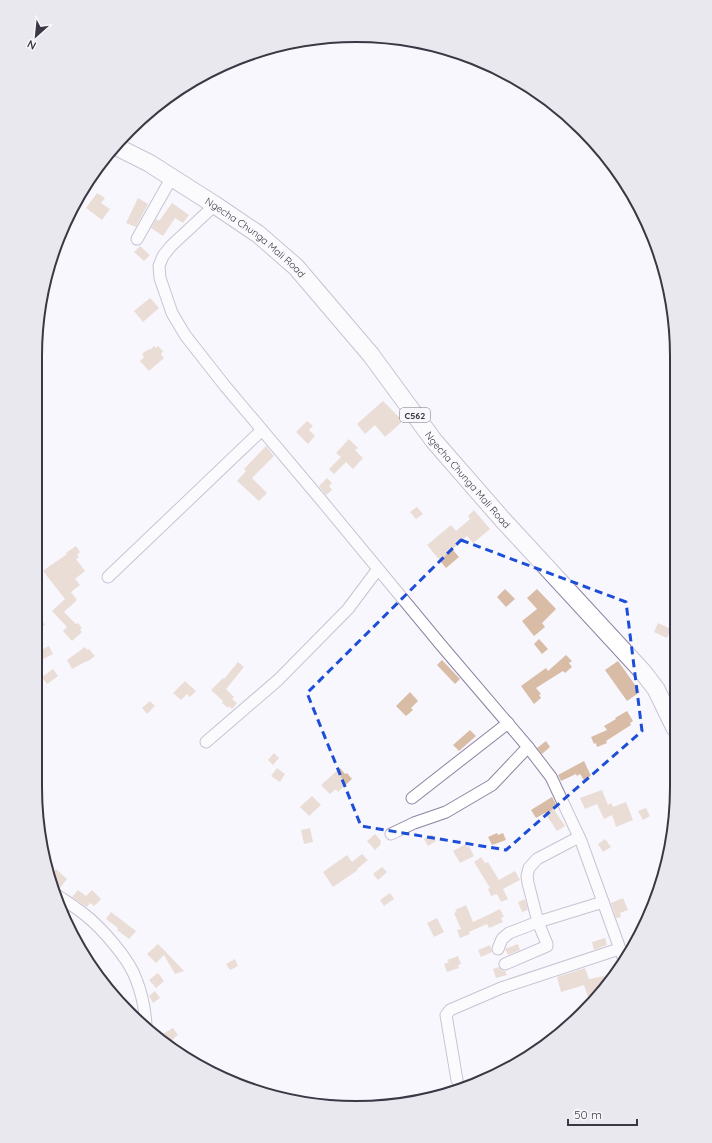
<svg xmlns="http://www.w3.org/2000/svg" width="712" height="1143" font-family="Quicksand,sans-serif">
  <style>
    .building { fill: #d9bca6 }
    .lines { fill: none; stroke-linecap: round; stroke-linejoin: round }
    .minor-casing { stroke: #8d84a2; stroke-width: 13 }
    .primary-casing { stroke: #8d84a2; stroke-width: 19 }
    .minor { stroke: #fff; stroke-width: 11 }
    .primary { stroke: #fff; stroke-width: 17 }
    .marked { fill: none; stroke: #1d4ed8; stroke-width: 3; stroke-dasharray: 8 5; stroke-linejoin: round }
    .labels { text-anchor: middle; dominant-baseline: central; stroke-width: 4; stroke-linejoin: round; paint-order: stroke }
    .shield { fill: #f8f7fd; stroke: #74717c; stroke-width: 1 }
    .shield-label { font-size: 9px; font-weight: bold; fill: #3b3744 }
    .street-label { font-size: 10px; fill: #3b3744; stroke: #f8f7fd }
    .rim { fill: none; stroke: #3b3744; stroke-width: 2 }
  </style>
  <rect width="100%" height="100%" fill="#f8f7fd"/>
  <g class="building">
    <polygon points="97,193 105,198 101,203 110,209 102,220 86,208"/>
    <polygon points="138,198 148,204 136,227 126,223"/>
    <polygon points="172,203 189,215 183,223 175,218 163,236 151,228 156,219 159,221"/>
    <polygon points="140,246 150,255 144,261 134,252"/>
    <polygon points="150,298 159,308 143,322 134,311"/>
    <polygon points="154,346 156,348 158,346 163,351 161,354 164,358 149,371 140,361 144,357 142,354 149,349 150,350"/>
    <polygon points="383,401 403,421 385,437 375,425 365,434 357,424"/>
    <polygon points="307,421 313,426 309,430 315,436 308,444 296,432"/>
    <polygon points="349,439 358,448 355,450 363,458 353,469 346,462 334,474 329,469 341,457 336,453"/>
    <polygon points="266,446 274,456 252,478 267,493 259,501 237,481 246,471 244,469"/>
    <polygon points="327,478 332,483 329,486 332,490 326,495 319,486"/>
    <polygon points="417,507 423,514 416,519 410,512"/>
    <polygon points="474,510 490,529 473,543 467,536 452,549 459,557 446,568 427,545 451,525 456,531 470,519 468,516"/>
    <polygon points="76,546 80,552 77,555 79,557 76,559 85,571 75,579 80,585 71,592 77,600 64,612 76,624 78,623 82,628 80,629 82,632 72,641 63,631 67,627 52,611 65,599 43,571 51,565 60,559 67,554 66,553"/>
    <polygon points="505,589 515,599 506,607 497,597"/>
    <polygon points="537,589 556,609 542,623 545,627 534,636 522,621 537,609 527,598"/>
    <polygon points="36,612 45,625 36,631"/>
    <polygon points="658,623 671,629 667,638 654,632"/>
    <polygon points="539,639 548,649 542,654 534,644"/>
    <polygon points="49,646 53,654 41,660 37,652"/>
    <polygon points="85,647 87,650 89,649 95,656 87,662 87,661 72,669 67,660"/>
    <polygon points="566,655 572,661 569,663 572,667 565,673 563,671 536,688 541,694 539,695 541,698 534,704 521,686 546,668 548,671"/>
    <polygon points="442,660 460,679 455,684 437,665"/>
    <polygon points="618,661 640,692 627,701 605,670"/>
    <polygon points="238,662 244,667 226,689 234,697 232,699 237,703 232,709 229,706 228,708 222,703 223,701 211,690 223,678 224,679"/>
    <polygon points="53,669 58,676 47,684 42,677"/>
    <polygon points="185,681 196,691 190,697 187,694 181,700 173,693"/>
    <polygon points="410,692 418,701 411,708 413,710 406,716 396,706"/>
    <polygon points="150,701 155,706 147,714 142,708"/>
    <polygon points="627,711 633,721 630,723 631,725 606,741 607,743 597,747 596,743 594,744 591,737 607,730 604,726 616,719 615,718"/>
    <polygon points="470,730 476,736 459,751 453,745"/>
    <polygon points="546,741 550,747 542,754 537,748"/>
    <polygon points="274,753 279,758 273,765 268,760"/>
    <polygon points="584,761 591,776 584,780 580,774 577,776 576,774 561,781 558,775"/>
    <polygon points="277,768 285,774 280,782 271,776"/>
    <polygon points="340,768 345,774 347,773 352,779 338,792 336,789 330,794 321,785"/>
    <polygon points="602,790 608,805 611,803 613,807 626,802 633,820 616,827 612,815 604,819 597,804 585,809 580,798"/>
    <polygon points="312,796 321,805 309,816 300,807"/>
    <polygon points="552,797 557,806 553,808 565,826 557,831 545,813 536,818 531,810"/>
    <polygon points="646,808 650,816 643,820 638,811"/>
    <polygon points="310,828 313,842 304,844 301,830"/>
    <polygon points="497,833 498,835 503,833 506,840 492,845 488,837"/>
    <polygon points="375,834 381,841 380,842 381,844 375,850 367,841"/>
    <polygon points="432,835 436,841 428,846 424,839"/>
    <polygon points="605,839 611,847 603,852 598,844"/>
    <polygon points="466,844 467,847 469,846 474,856 460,863 453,851"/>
    <polygon points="362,854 368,860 357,869 358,870 333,887 323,872 347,855 352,862"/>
    <polygon points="481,857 485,863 488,862 499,880 515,871 520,880 503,889 508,899 501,902 497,894 491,896 488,889 490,888 474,862"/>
    <polygon points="382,867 387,872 378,880 373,874"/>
    <polygon points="56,869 67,879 60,888 51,885 50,877"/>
    <polygon points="78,890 86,896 92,890 101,899 94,906 90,903 87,907 72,897"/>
    <polygon points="390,893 394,899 384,906 380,900"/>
    <polygon points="623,898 628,910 620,913 621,917 616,918 611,903"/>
    <polygon points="525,899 528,910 522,912 518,902"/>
    <polygon points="466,905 473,922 490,914 500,909 504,917 501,918 503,922 489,928 487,924 469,932 470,934 460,938 457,930 461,929 454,913 457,912 455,910"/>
    <polygon points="111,912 136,931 129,939 117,930 118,928 106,919"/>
    <polygon points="437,918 444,932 434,937 427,923"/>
    <polygon points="605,938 607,945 594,950 592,942"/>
    <polygon points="158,944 164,950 184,971 175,974 164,955 156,963 147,954"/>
    <polygon points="518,944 520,950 508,955 505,949"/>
    <polygon points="490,945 492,952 481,957 478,950"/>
    <polygon points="458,956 461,964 458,965 459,968 447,972 444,964 449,962 447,960"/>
    <polygon points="235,959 238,966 230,970 226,964"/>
    <polygon points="499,967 501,970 505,971 507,975 496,978 493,969"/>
    <polygon points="585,968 589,979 604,976 607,986 602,991 595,993 596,997 590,1003 584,985 561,992 557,977"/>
    <polygon points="158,973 164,981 156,988 149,980"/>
    <polygon points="155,991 160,998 153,1003 149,996"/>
    <polygon points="173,1028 178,1035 174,1038 174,1039 167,1044 159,1036"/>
  </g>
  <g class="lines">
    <defs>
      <g id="minor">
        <polyline points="215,205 171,246 163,256 159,266 160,278 172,313 185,335 225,386 322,501 441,645 528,747 551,777 581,841 624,960"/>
        <polyline points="137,239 172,177"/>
        <polyline points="108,577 262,430"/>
        <polyline points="206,742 278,680 348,609 378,569"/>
        <polyline points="412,798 508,723"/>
        <polyline points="391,834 414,823 446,812 492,785 528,747"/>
        <path d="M54 893C64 900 75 907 84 914 102 928 129 959 136 979 142 994 145 1009 146 1025"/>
        <polyline points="498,949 502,939 509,933 538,922 603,902"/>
        <polyline points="505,964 547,946 547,944 538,922 528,883 527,876 529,868 537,859 579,837"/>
        <polyline points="457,1080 446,1015 450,1010 501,988 619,949"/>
      </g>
      <g id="primary">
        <path id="s1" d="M115 146 149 163 215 205 258 234 296 267 371 355 434 441 502 519 643 672 656 689 675 728"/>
      </g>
    </defs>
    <use href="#minor" class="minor-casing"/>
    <use href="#primary" class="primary-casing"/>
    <use href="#minor" class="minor"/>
    <use href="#primary" class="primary"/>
  </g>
  <path d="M0 0H712V1143H0ZM461 540 626 602 642 731 506 850 361 826 307 693Z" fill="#f8f7fd" fill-opacity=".55" fill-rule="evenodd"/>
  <path class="marked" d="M461 540 626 602 642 731 506 850 361 826 307 693Z"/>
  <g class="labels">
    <rect class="shield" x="400" y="408" width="30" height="14" rx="3"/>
    <g class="shield-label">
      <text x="415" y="415">C562</text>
    </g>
    <g class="street-label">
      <text stroke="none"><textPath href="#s1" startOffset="168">Ngecha Chunga Mali Road</textPath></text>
      <text stroke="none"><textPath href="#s1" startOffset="492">Ngecha Chunga Mali Road</textPath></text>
    </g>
  </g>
  <path d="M0 0H712V1143H0ZM356 42H356A314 314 0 0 1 670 356V787A314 314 0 0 1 356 1101H356A314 314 0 0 1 42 787V356A314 314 0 0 1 356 42Z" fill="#e9e8ee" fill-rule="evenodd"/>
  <path class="rim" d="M356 42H356A314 314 0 0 1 670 356V787A314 314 0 0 1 356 1101H356A314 314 0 0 1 42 787V356A314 314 0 0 1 356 42Z"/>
  <g transform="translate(36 36) rotate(207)" stroke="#f8f7fd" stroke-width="3" paint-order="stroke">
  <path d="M0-3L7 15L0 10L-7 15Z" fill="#3b3744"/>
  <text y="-6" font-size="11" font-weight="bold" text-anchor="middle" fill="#3b3744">N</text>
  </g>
  <path d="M568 1119v6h69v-6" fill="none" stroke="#3b3744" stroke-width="2"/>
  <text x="574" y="1119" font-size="12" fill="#3b3744" stroke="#f8f7fd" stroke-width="3" paint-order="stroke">50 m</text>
</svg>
